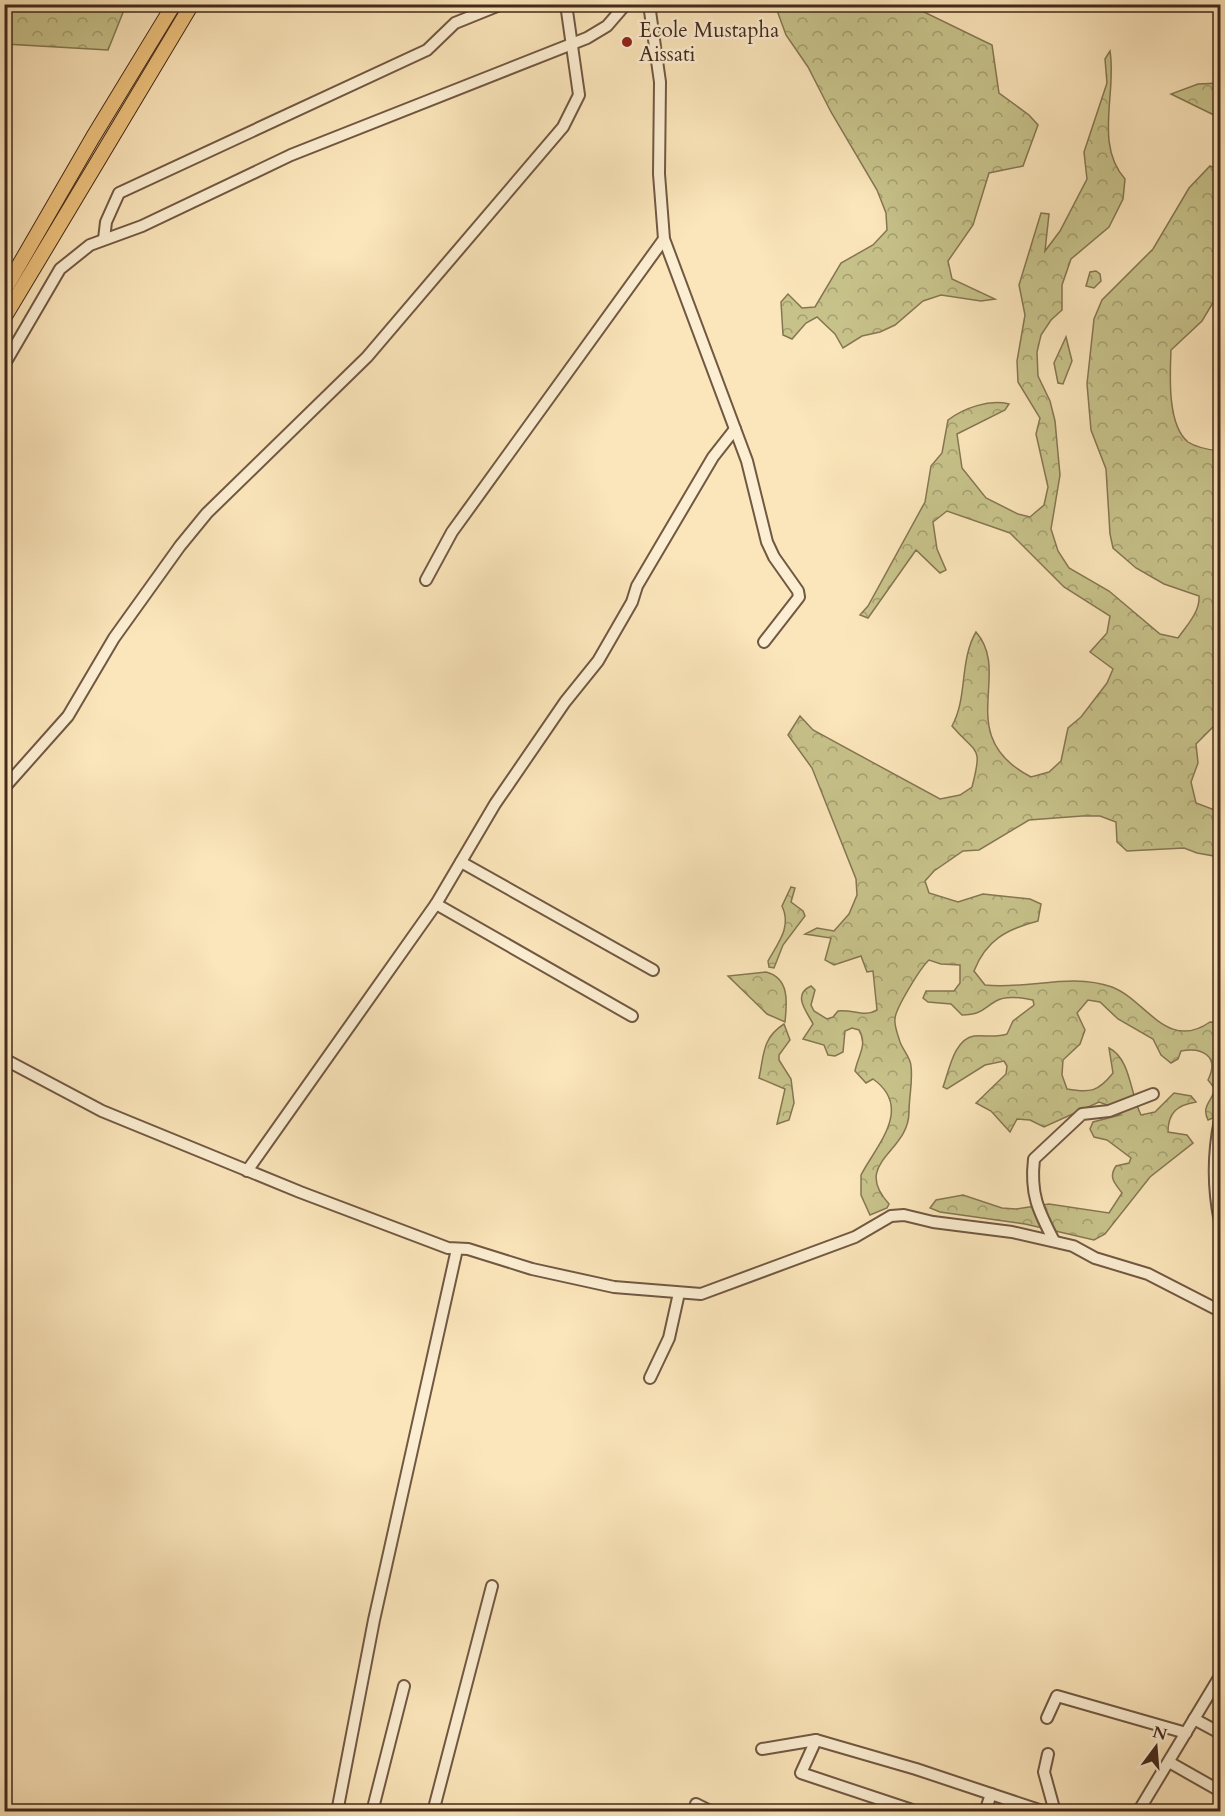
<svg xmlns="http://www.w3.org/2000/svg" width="1225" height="1816" font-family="Cardo,serif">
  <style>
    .forest { fill: url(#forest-crowns); stroke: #857652; stroke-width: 1.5 }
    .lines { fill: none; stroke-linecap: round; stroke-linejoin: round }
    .minor-casing { stroke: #715842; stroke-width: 14 }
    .major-casing { stroke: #43291a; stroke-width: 16 }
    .minor { stroke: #fceed2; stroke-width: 10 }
    .major { stroke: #eec27d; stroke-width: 14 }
    .poi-dot { fill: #8f2418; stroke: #fceed2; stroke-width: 2 }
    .labels { text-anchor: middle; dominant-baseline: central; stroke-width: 5; stroke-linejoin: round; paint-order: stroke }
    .poi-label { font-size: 21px; fill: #43291a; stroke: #fceed2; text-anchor: start }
  </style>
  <defs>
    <pattern id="forest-crowns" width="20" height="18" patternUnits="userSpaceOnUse" patternTransform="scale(1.5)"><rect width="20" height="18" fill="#c7c28a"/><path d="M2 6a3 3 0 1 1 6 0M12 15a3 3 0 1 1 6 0" fill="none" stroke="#a39e70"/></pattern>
  </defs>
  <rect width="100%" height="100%" fill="#fbe5ba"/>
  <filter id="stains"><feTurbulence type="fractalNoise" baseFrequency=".00333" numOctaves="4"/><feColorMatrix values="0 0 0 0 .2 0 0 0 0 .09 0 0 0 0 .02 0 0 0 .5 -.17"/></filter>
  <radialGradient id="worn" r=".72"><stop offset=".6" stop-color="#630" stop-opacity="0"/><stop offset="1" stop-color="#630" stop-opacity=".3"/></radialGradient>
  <g class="forest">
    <polygon points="4,5 5,4 126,5 108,50 5,44"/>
    <polygon points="881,5 922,11 992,45 999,93 1029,115 1038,125 1023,166 989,173 973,225 948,261 952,279 995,299 981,301 941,295 923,301 895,325 880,332 862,336 843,348 835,334 817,317 806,323 792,339 783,335 781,302 788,294 802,308 815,307 841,263 873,245 887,230 886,213 877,190 831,112 808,67 786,35 775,5"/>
    <path d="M1110 51C1117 93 1094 144 1125 179L1123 199 1109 227 1071 259 1062 285V310L1051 320 1041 335 1037 352 1038 376 1050 401 1055 421 1060 475 1051 529 1058 551 1069 568 1109 591 1160 634 1178 638C1187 625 1200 612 1199 596L1164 584 1136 568 1113 548 1110 534 1106 469 1091 430 1087 384 1094 319 1102 300 1153 249 1189 188 1210 166 1220 170V291L1202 321 1171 350C1170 375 1167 425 1188 442 1197 448 1211 450 1220 451V724L1214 726 1196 744 1198 763 1191 782 1196 803 1220 812V857L1197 853 1184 848 1127 851 1117 842 1116 822 1100 816H1082L1029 820 979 850 963 851 934 871 925 881 929 893 958 902 983 894 1030 899 1041 904 1038 921C1007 929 986 940 974 971L985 985C1028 990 1070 972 1112 987 1146 1000 1167 1052 1210 1022L1220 1023V1080L1213 1118 1208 1120C1201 1106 1212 1101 1215 1089L1208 1080C1220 1056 1202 1047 1181 1051L1178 1059 1171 1063 1161 1055 1153 1039 1118 1019 1100 1002 1088 1000 1077 1013 1085 1030 1080 1044 1063 1060 1062 1075 1067 1089C1090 1093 1098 1092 1113 1073L1109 1048C1131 1059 1130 1094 1141 1115L1155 1112 1174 1093 1191 1096 1196 1102C1177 1105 1168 1113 1168 1132L1187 1135 1193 1143 1150 1177 1105 1234 1094 1240 1025 1224 940 1212 930 1208 936 1200 963 1195 1002 1208 1016 1209 1049 1204 1109 1213 1122 1193C1115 1183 1108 1178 1116 1166L1129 1163 1131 1158 1107 1140 1094 1137 1090 1129 1093 1122 1120 1115 1116 1108 1099 1102 1044 1127 1030 1120 1017 1119 1010 1132 991 1111 976 1103 1006 1074 1007 1066 1004 1061 985 1065 947 1089 943 1087C949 1071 954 1039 974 1036 986 1035 995 1038 1007 1034L1013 1021 1034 1005 1033 1000C1022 998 1006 995 996 1001 982 1009 983 1014 962 1015L951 1004 928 1002 923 998 926 991H954L960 983V965L941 964 929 960C921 967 895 1009 895 1019 894 1026 898 1035 900 1042 903 1050 911 1059 911 1066 913 1082 909 1096 909 1112 909 1153 851 1162 889 1204L887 1208 870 1215 861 1195V1175C876 1146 914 1108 873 1079L866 1083 855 1071C858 1055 868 1045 859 1030L852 1028 845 1031 843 1052 835 1056 828 1055 824 1045 803 1039 813 1024C808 1013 791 995 811 986L815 990 811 1005 814 1011 827 1019 833 1017 838 1011C853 1009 864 1018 877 1010L873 971 867 972 861 956 834 965 825 960 831 938 805 934 817 928 834 931 849 914 857 895 856 879 812 768 788 735 800 716 813 730 940 799 960 795 972 787C983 745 977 755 952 726 968 697 959 661 976 632 1013 674 952 736 1031 777L1049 772 1061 761 1068 728 1081 717 1107 683 1113 669 1090 652 1107 633 1110 616 1064 587 1010 533 947 511 933 522 937 549 946 570 940 573 916 550 868 618 860 615 868 606 925 502 931 466 942 453 948 420C964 408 989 399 1009 404L1005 410 957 434 962 468 986 498 1018 514 1030 517 1044 505 1048 487 1036 434 1040 418 1018 382 1017 361 1025 315 1019 285 1041 213 1049 214 1045 251 1060 231 1087 179 1084 152 1107 83 1105 59Z"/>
    <polygon points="1220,83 1220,118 1171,94 1198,84"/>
    <polygon points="1096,271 1100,274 1101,281 1094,288 1086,286 1090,272"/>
    <polygon points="1066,337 1072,361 1063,384 1058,383 1054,363"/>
    <path d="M791 887 795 888 791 902 803 911 805 916 783 945 774 968 769 967 768 961C778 943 792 927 782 906Z"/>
    <path d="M766 972C790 978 787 1003 785 1022L767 1014 728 976Z"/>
    <path d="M784 1024 790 1040 779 1055V1060L791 1079 794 1103 789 1120 777 1124 785 1089 759 1078C764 1055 762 1038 784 1024Z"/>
  </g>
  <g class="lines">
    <defs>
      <g id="minor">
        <polyline points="649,4 660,82 659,174 664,239 747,461 767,542 774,557 798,591 799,597 764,642"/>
        <polyline points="104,239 106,222 119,193 427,50 455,23 502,4"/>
        <polyline points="4,365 60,269 90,245 142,226 291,155 587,38 607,26 626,4"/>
        <polyline points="426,580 452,532 664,239"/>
        <polyline points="4,788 68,716 114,638 180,546 207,513 367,357 563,127 579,95 566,4"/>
        <polyline points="461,862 653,970"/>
        <polyline points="436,904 632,1016"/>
        <polyline points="4,1059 102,1111 300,1192 448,1248 468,1249 532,1269 614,1287 701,1294 855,1237 891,1216 904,1215 933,1222 1012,1232 1073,1246 1095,1258 1148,1274 1220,1311"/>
        <path d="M1220 1120C1213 1154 1213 1188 1220 1222"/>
        <polyline points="247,1171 436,904 495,804 565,702 598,661 632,602 637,586 713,457 735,429"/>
        <path d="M1054 1241C1038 1210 1030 1194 1034 1159L1082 1114 1109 1111 1153 1094"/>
        <polyline points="650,1378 669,1338 679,1293"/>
        <polyline points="1047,1718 1057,1696 1186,1733"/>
        <polyline points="1194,1719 1220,1733"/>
        <polyline points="816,1740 801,1773 918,1812"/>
        <polyline points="762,1749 816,1740 916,1769 1045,1812"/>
        <polyline points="1048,1754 1044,1772 1055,1812"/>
        <polyline points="1169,1762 1220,1791"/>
        <polyline points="696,1804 712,1812"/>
        <polyline points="337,1812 374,1620 457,1249"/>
        <polyline points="372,1812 404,1686"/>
        <polyline points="433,1812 492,1586"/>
        <polyline points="985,1812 991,1794"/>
        <polyline points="1138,1812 1220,1676"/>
      </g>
      <g id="major">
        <polyline points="4,291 93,137 174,4"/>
        <polyline points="4,318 192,4"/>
      </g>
    </defs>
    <use href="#minor" class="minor-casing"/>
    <use href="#major" class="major-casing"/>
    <use href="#minor" class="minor"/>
    <use href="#major" class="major"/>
  </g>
  <circle class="poi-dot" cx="627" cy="42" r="6"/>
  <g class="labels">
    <g class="poi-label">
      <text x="639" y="30">Ecole Mustapha<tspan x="639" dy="24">Aissati</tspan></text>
    </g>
  </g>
  <rect width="1225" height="1816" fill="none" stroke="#fbe5ba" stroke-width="24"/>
  <rect x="6" y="6" width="1213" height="1804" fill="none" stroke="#43291a" stroke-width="3"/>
  <rect x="12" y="12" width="1201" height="1792" fill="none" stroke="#43291a" stroke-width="1.5"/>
  <g transform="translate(1156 1747) rotate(16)" stroke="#fceed2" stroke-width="4.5" paint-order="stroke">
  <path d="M0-4.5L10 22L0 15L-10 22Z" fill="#43291a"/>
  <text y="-9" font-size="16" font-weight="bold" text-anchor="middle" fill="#43291a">N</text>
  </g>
  <rect width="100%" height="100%" filter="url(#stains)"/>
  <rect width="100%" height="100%" fill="url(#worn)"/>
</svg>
